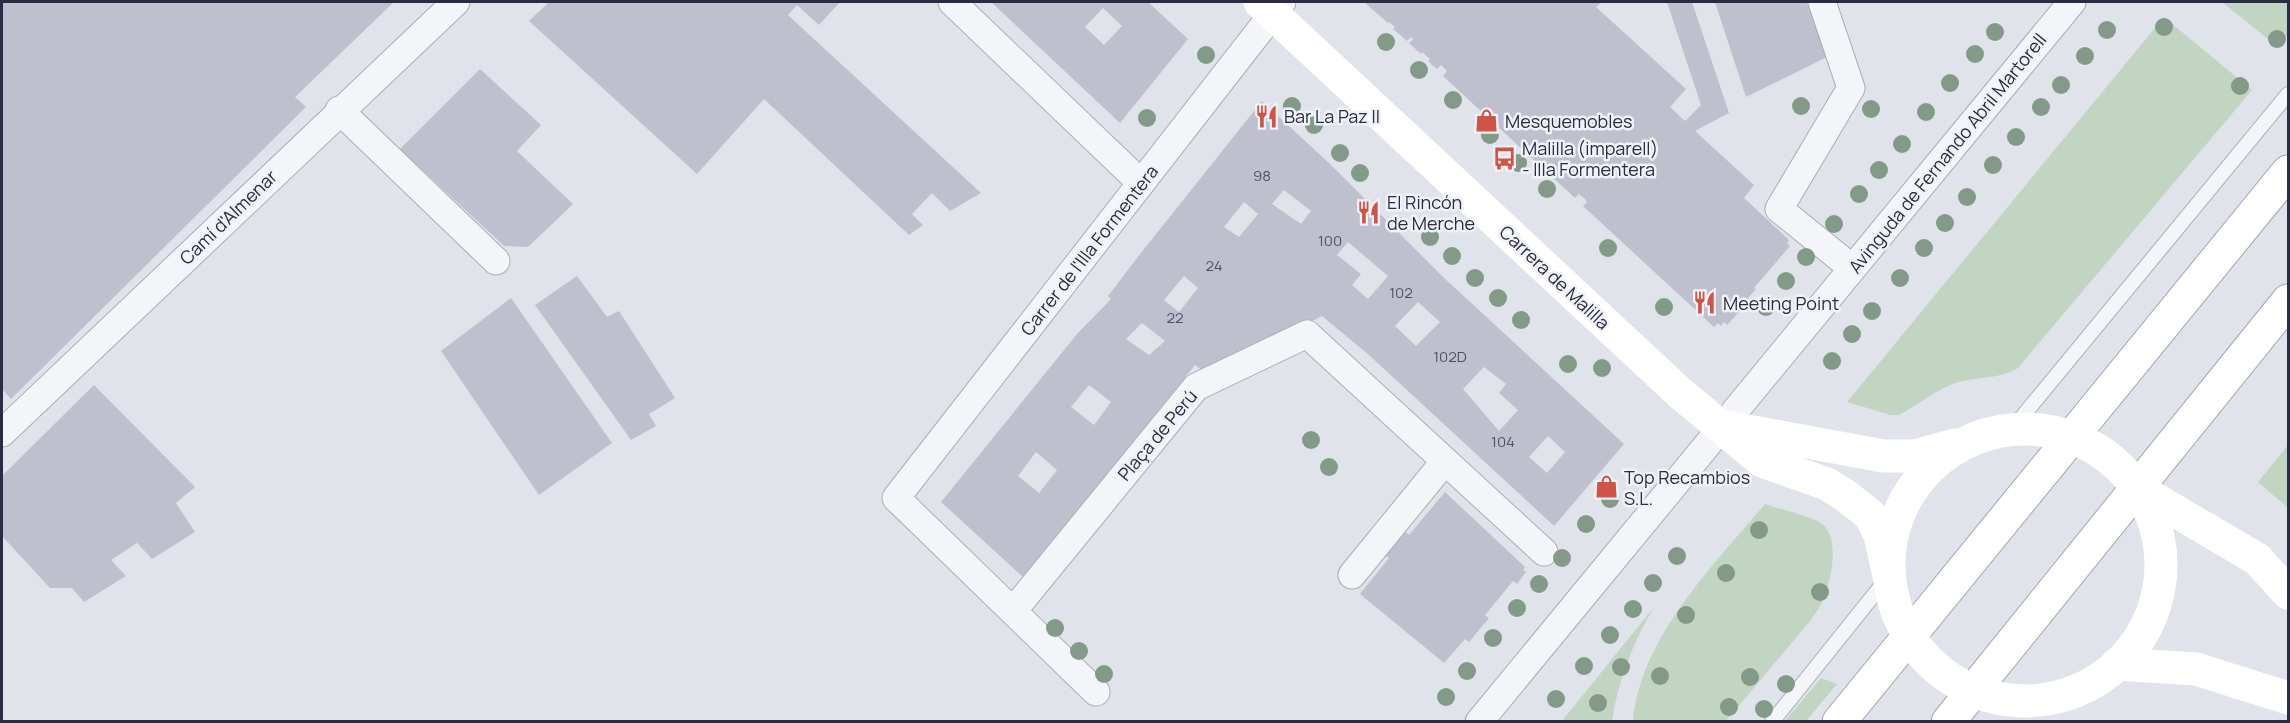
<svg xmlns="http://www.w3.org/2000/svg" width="2290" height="723" font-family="Manrope,sans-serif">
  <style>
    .green { fill: #c2d4c2 }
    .building { fill: #bec0cd; fill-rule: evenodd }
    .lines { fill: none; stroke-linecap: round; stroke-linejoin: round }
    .lane-casing { stroke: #aaacb8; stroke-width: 16 }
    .street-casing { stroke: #aaacb8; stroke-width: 29 }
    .primary-casing { stroke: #a0a4b6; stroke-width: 35 }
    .lane { stroke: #f4f5f8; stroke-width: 14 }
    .street { stroke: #f4f5f8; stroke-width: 27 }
    .secondary { stroke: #fff; stroke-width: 33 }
    .primary { stroke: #fff; stroke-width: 33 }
    .tree { fill: #839a89 }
    .labels { text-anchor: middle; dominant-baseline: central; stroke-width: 5; stroke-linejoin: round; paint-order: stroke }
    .number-label { font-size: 15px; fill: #4e5165 }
    .poi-label { font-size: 18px; fill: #292c42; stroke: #f1f2f7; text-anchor: start }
    .street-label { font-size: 18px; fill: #292c42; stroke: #f1f2f7 }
  </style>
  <rect width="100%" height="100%" fill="#e1e3ea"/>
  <g class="green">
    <polygon points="2222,2 2288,2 2288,34 2278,47"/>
    <path d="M2164 17 2252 90 2018 368C1999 380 1974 376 1953 384 1934 391 1917 406 1899 415H1891L1847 402Z"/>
    <polygon points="2288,445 2288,508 2258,482"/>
    <path d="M1765 504C1782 510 1803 514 1819 522 1842 534 1831 582 1823 600 1820 607 1815 614 1811 620L1726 721H1633C1641 637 1713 566 1765 504Z"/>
    <path d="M1654 607C1633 643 1618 680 1612 721H1562Z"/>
    <polygon points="1821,678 1837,684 1806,721 1785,721"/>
  </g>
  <g class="building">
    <polygon points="2,2 394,2 295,97 306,107 11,399 2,389"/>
    <polygon points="549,2 840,2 819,25 797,5 788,15 981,193 950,211 932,193 912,214 923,225 909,235 764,99 697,174 529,21"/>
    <path d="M991 2H1148L1188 39 1120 123ZM1103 8 1122 26 1104 45 1085 27Z"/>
    <polygon points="1364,2 1602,2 1596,7 1686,89 1670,107 1685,121 1701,105 1667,2 1692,2 1729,113 1695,131 1754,185 1744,198 1789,240 1787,243 1790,246 1754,288 1756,289 1738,310 1740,311 1727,325 1724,322 1721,326 1718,323 1714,327 1583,206 1587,202 1585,199 1579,194 1575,198 1443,76 1447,71 1441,65 1437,69 1428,61 1430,59 1422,52 1421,54 1409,43 1413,39 1411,37 1407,41 1393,29 1395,27 1389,22 1388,23"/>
    <polygon points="1715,2 1809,2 1827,57 1746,97"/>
    <polygon points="480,69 541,125 517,151 573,204 528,247 504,246 400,149"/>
    <path d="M1262 101 1330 164 1442 276 1624 444 1554 526 1369 355 1322 316 1207 374 1195 365 1023 577 941 502 1077 334 1111 299 1108 296 1137 258ZM1284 190 1311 211 1301 224 1272 204ZM1244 202 1258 214 1239 237 1224 227ZM1348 242 1388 276 1368 299 1352 285 1361 274 1337 255ZM1184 276 1198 288 1179 312 1164 300ZM1418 302 1440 322 1416 346 1395 326ZM1142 323 1165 341 1149 355 1126 339ZM1484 367 1506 384 1499 393 1518 410 1499 431 1463 389ZM1089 385 1111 402 1094 425 1071 407ZM1548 436 1565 452 1547 473 1529 457ZM1036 452 1057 470 1039 493 1018 476Z"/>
    <polygon points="577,276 607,317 619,311 675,398 649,414 656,426 631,440 535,305"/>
    <polygon points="511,298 612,443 539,495 441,351"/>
    <polygon points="94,385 195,487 176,503 195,532 152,559 137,543 111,560 126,576 84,602 72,588 50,588 2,536 2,476"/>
    <polygon points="1445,492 1525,567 1523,570 1526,572 1517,584 1513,581 1485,615 1489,618 1469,642 1465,639 1444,663 1360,594 1389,558 1386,556 1405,531 1409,535"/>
  </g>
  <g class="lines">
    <defs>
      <g id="lane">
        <polyline points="2012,429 2288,94"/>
        <polyline points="1772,722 1889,576"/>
      </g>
      <g id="street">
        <polyline points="952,2 1141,183"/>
        <polyline points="1822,2 1851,88 1779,209 1852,268"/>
        <polyline points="339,110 496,261"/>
        <polyline points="2,433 456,2"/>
        <polyline points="1352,575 1445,461"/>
        <polyline points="1013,611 1196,387 1307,334 1544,552"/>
        <polyline points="1096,692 896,498 1282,2"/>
        <polyline points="1479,722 2072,2"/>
      </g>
      <g id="primary">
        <polyline points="1839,722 2288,172"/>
        <polyline points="1948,722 2288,301"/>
      </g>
    </defs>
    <use href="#lane" class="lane-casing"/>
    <use href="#street" class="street-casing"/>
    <use href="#primary" class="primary-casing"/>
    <use href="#lane" class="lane"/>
    <use href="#street" class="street"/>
    <g class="secondary">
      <polyline points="1260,2 1680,393 1762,461 1827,484 1846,496 1870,515 1880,536 1889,576"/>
      <polyline points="1721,426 1883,456 1915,456 1955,445"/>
      <circle cx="2025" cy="565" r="136"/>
      <polyline points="2138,489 2257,559 2288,593"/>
      <polyline points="2117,664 2196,669 2288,698"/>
    </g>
    <use href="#primary" class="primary"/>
  </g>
  <g class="tree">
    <circle cx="2164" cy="27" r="9"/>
    <circle cx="2107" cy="30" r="9"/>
    <circle cx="1995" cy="32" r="9"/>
    <circle cx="2277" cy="39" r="9"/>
    <circle cx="1386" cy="42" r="9"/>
    <circle cx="1975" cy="54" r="9"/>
    <circle cx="1206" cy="55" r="9"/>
    <circle cx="2085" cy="56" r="9"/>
    <circle cx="1419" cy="70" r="9"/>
    <circle cx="1950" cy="83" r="9"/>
    <circle cx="2061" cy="85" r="9"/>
    <circle cx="2240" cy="86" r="9"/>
    <circle cx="1453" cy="100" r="9"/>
    <circle cx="1292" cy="106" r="9"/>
    <circle cx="1801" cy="106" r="9"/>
    <circle cx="2041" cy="107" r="9"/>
    <circle cx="1871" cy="109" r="9"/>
    <circle cx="1926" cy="112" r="9"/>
    <circle cx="1147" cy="118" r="9"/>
    <circle cx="1314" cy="125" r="9"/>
    <circle cx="1490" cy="135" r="9"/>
    <circle cx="2016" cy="137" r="9"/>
    <circle cx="1902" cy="144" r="9"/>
    <circle cx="1340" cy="153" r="9"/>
    <circle cx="1518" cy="163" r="9"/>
    <circle cx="1993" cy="165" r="9"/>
    <circle cx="1879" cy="170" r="9"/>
    <circle cx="1360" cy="173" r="9"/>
    <circle cx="1547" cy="189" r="9"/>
    <circle cx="1859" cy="194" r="9"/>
    <circle cx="1967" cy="197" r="9"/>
    <circle cx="1945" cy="223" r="9"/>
    <circle cx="1834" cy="224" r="9"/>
    <circle cx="1430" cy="237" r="9"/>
    <circle cx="1608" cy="248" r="9"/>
    <circle cx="1924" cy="248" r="9"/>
    <circle cx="1452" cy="256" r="9"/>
    <circle cx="1806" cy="257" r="9"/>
    <circle cx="1475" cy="278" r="9"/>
    <circle cx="1900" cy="278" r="9"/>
    <circle cx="1786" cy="281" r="9"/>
    <circle cx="1498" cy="298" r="9"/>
    <circle cx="1664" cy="307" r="9"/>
    <circle cx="1766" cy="307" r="9"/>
    <circle cx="1872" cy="311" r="9"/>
    <circle cx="1521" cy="320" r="9"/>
    <circle cx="1852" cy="334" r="9"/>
    <circle cx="1832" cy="361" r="9"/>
    <circle cx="1568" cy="364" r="9"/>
    <circle cx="1602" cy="368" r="9"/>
    <circle cx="1311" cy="440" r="9"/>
    <circle cx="1329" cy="467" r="9"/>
    <circle cx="1610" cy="499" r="9"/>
    <circle cx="1586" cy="524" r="9"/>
    <circle cx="1759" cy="530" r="9"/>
    <circle cx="1677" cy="556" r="9"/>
    <circle cx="1562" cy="558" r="9"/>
    <circle cx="1726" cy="573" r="9"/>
    <circle cx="1653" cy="583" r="9"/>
    <circle cx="1539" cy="584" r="9"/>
    <circle cx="1820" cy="592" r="9"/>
    <circle cx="1517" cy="608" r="9"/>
    <circle cx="1633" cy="609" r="9"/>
    <circle cx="1686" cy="615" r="9"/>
    <circle cx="1055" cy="628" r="9"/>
    <circle cx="1610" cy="635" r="9"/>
    <circle cx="1493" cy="638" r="9"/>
    <circle cx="1079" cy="651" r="9"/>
    <circle cx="1584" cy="666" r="9"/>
    <circle cx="1621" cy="667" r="9"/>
    <circle cx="1467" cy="671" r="9"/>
    <circle cx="1104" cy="674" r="9"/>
    <circle cx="1660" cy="676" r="9"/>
    <circle cx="1750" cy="677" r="9"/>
    <circle cx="1786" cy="684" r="9"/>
    <circle cx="1446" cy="697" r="9"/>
    <circle cx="1556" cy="699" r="9"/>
    <circle cx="1598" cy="703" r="9"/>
    <circle cx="1729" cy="707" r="9"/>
    <circle cx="1764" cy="709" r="9"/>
  </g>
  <defs>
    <symbol id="restaurant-bare" viewBox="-9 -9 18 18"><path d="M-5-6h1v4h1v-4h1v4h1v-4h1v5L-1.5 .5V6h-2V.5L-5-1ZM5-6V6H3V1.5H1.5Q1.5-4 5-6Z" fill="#d05446" stroke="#f1f2f7" stroke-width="2.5" paint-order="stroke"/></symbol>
    <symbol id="shop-bare" viewBox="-9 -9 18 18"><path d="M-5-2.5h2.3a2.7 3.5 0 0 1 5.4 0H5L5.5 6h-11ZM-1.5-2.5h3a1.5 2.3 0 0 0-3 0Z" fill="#d05446" stroke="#f1f2f7" stroke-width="2.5" paint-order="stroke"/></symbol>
    <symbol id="bus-bare" viewBox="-9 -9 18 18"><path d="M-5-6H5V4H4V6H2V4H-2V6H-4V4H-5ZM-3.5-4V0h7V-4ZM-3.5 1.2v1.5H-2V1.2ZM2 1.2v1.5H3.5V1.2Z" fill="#d05446" stroke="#f1f2f7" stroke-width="2.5" paint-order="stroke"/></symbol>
  </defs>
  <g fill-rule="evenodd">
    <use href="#restaurant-bare" x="1250" y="100" width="33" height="33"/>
    <use href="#shop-bare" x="1470" y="104" width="33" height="33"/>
    <use href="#bus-bare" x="1488" y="142" width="33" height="33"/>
    <use href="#restaurant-bare" x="1352" y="196" width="33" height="33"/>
    <use href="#restaurant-bare" x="1688" y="286" width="33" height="33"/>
    <use href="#shop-bare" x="1590" y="470" width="33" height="33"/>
  </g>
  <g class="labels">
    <g class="number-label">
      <text x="1262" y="175">98</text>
      <text x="1330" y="240">100</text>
      <text x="1214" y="265">24</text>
      <text x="1401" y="292">102</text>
      <text x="1175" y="317">22</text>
      <text x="1450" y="356">102D</text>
      <text x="1503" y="441">104</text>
    </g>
    <g class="poi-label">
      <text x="1284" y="116">Bar La Paz II</text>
      <text x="1505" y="121">Mesquemobles</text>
      <text x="1522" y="148">Malilla (imparell)<tspan x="1522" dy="21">- Illa Formentera</tspan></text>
      <text x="1387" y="202">El Rincón<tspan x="1387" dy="21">de Merche</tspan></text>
      <text x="1723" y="303">Meeting Point</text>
      <text x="1624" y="477">Top Recambios<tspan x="1624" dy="21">S.L.</tspan></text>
    </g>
    <g class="street-label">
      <text transform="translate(1947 153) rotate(-51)">Avinguda de Fernando Abril Martorell</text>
      <text transform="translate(228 217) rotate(-44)">Camí d'Almenar</text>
      <text transform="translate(1089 250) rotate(-52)">Carrer de l'Illa Formentera</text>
      <text transform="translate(1555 277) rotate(43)">Carrera de Malilla</text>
      <text transform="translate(1157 435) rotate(-50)">Plaça de Perú</text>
    </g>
  </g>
  <rect width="2290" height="723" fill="none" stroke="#292c42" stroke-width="6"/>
</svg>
